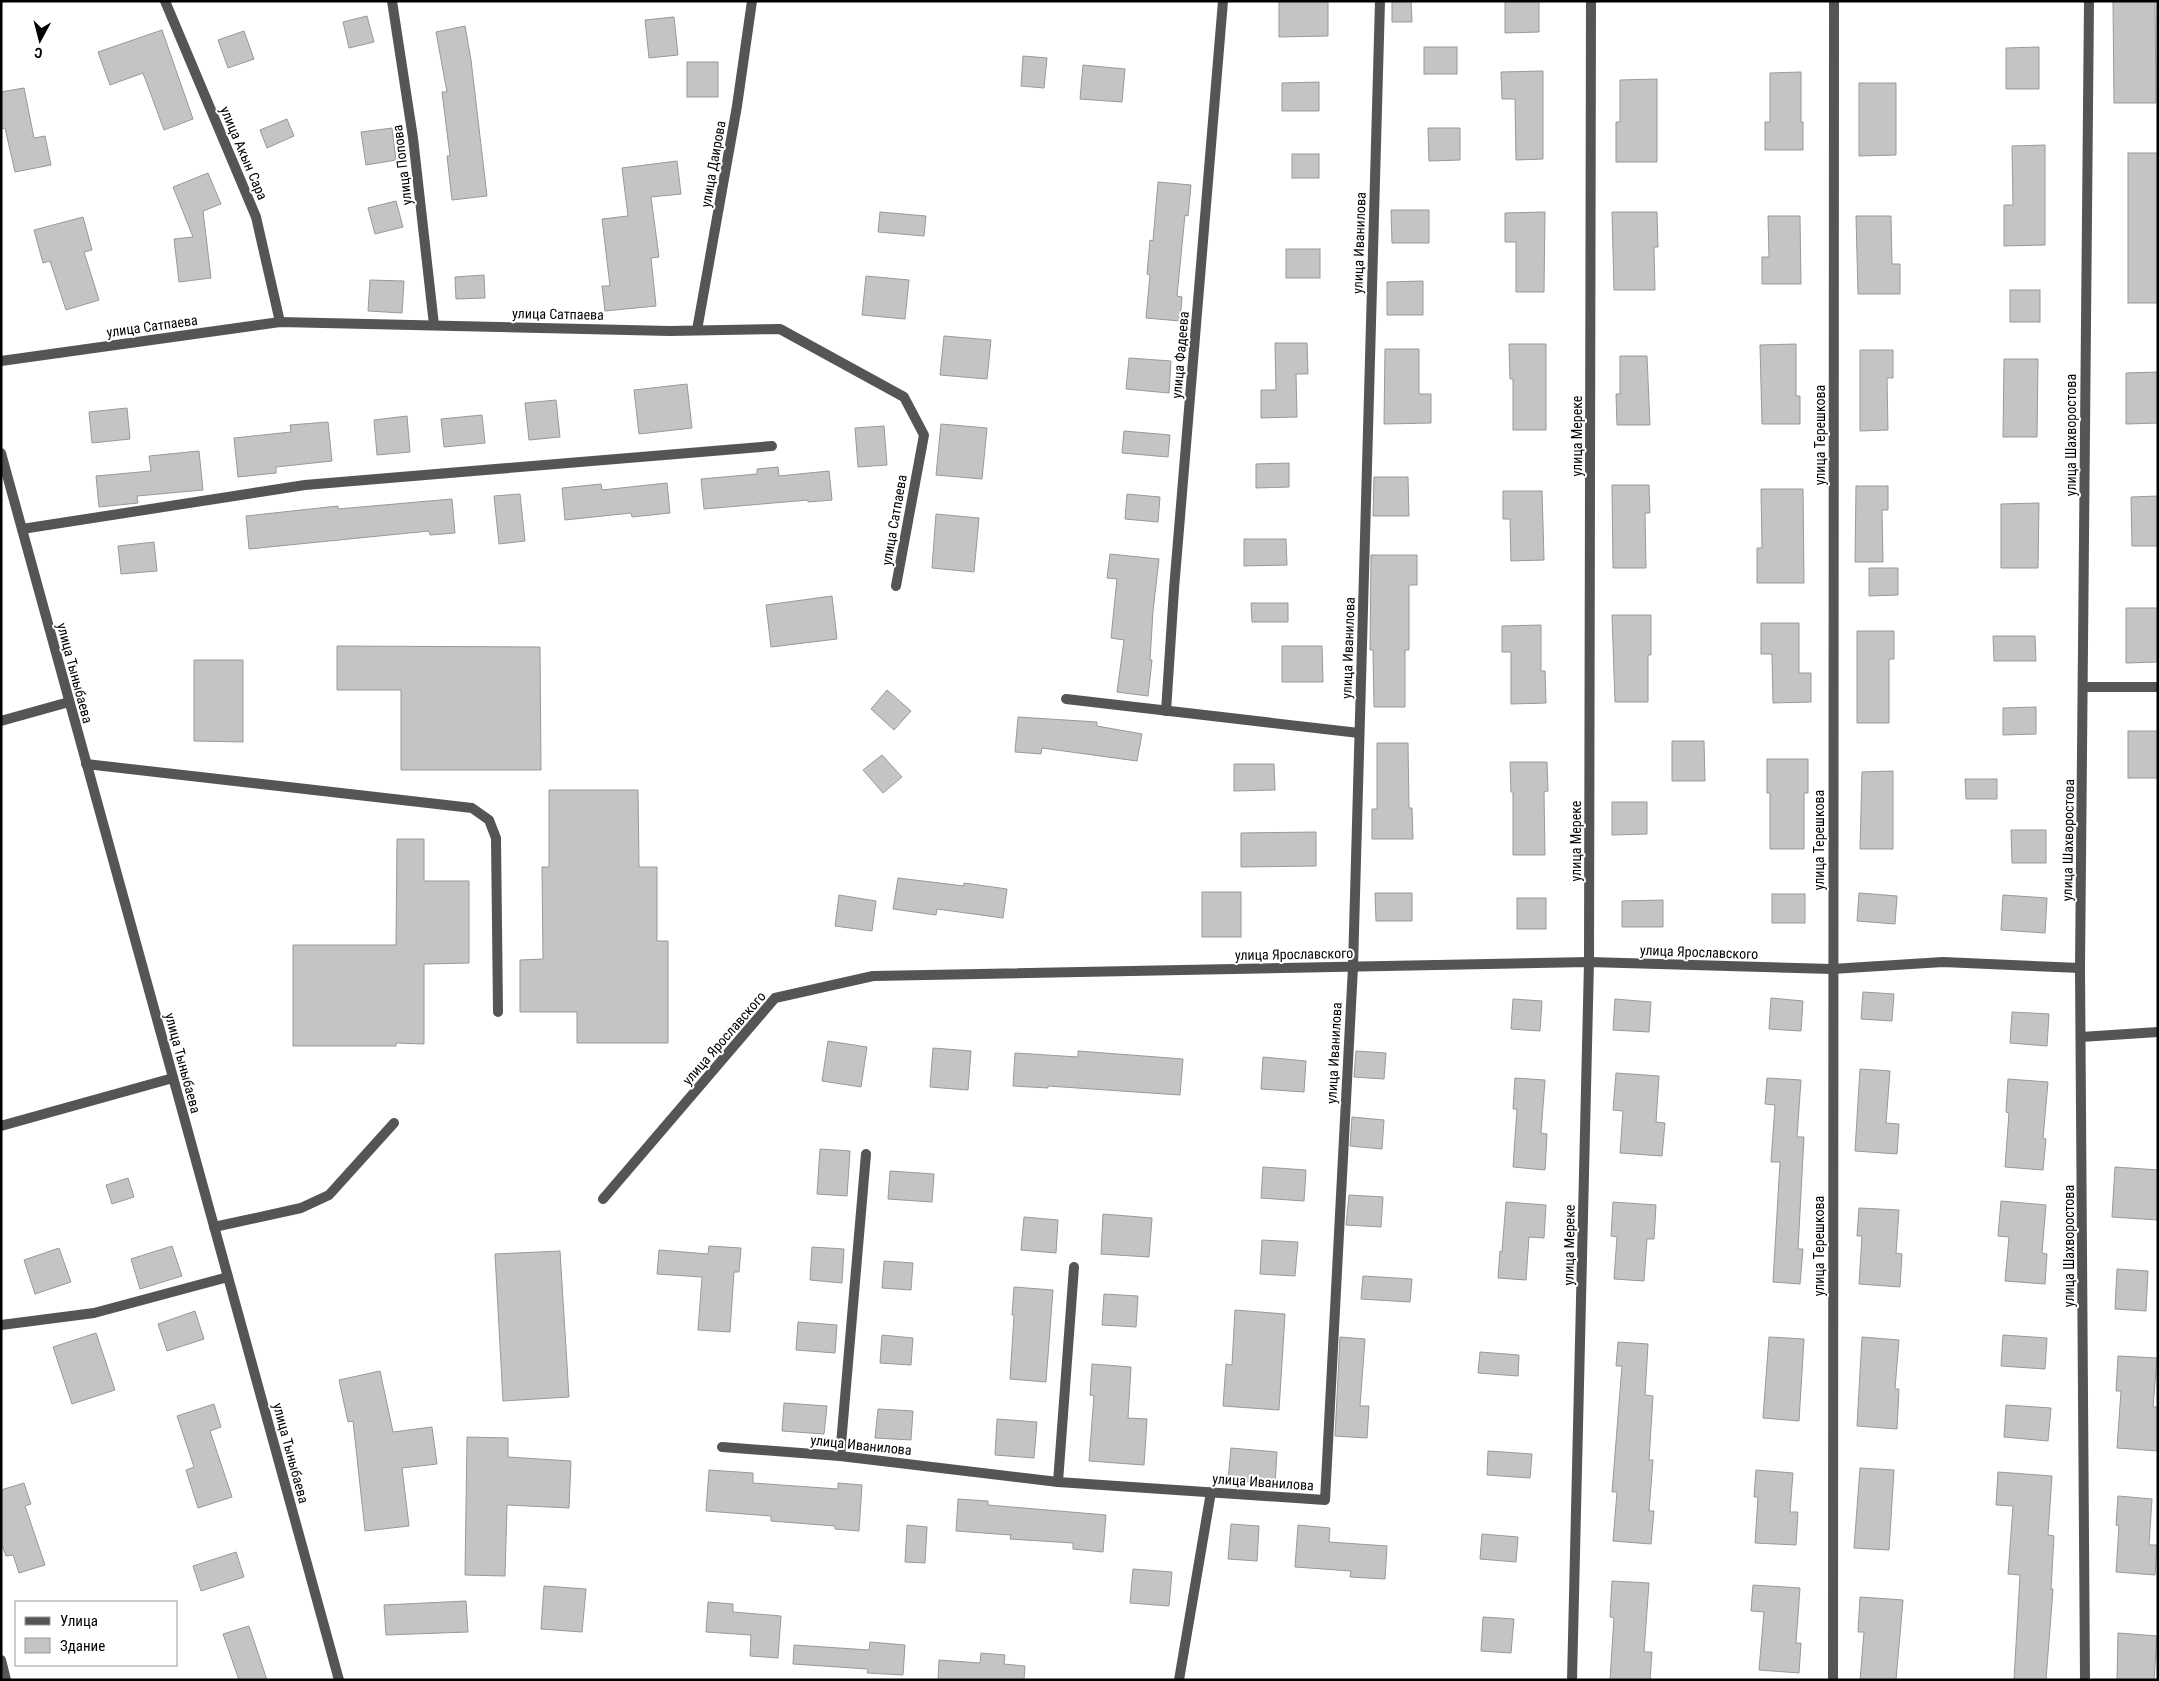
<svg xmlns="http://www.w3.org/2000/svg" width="2159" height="1681" font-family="'Roboto Condensed',sans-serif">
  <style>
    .building { fill: #c4c4c4; stroke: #999 }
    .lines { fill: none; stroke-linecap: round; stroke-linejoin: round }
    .service { stroke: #555; stroke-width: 10 }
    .minor { stroke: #555; stroke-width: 10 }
    .tertiary { stroke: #555; stroke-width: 10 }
    .labels { text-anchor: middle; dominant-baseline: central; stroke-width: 4; stroke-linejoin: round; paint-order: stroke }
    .street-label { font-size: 14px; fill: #000; stroke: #fff }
  </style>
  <rect width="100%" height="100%" fill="#fff"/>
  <g class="building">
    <polygon points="1279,1 1328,1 1328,36 1279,37"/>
    <polygon points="1392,1 1411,1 1412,22 1392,22"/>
    <polygon points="1505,1 1539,1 1539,32 1505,33"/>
    <polygon points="2113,1 2155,1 2156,103 2114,103"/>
    <polygon points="367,16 374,42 349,48 343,22"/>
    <polygon points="674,17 678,55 649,58 645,20"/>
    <polygon points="465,26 471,60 487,196 452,200 447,156 450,156 442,92 447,92 436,32"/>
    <polygon points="162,30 193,119 164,130 143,73 110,85 98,52"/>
    <polygon points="244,31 254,59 228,68 218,40"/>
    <rect x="1424" y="47" width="33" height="27"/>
    <polygon points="2039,47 2039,89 2006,89 2006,48"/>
    <polygon points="1023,56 1047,58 1044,88 1021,86"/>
    <rect x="687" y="62" width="31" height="35"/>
    <polygon points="1083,65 1125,69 1122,102 1080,99"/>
    <polygon points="1543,71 1543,159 1516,160 1515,99 1502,99 1501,72"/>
    <polygon points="1801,72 1801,122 1803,122 1803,150 1765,150 1765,122 1770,122 1770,73"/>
    <polygon points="1657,79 1657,162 1616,162 1616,122 1620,122 1620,80"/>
    <polygon points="1319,82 1319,111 1282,111 1282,83"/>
    <polygon points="1859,83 1896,83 1896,155 1859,156"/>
    <polygon points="24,88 34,138 45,136 51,165 15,172 5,128 1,129 1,92"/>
    <polygon points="287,119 294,136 267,148 260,130"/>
    <polygon points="392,128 396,160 366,165 361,132"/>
    <polygon points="1428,128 1460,128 1460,160 1429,161"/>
    <polygon points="2045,145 2045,245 2004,246 2004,205 2013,205 2012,146"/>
    <rect x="2128" y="153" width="30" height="150"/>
    <rect x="1292" y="154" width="27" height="24"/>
    <polygon points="677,161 681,194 651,197 659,257 651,258 656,306 605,311 602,286 610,286 602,219 628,216 622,168"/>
    <polygon points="208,173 221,204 203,211 211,278 179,282 174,239 193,237 173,187"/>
    <polygon points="1158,182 1191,185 1188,216 1185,215 1177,296 1182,297 1180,321 1146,318 1150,275 1147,274 1150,240 1153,241"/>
    <polygon points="396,201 403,227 375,234 368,208"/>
    <polygon points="1391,210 1429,210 1429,243 1392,243"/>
    <polygon points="880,212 926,216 924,236 878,232"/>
    <polygon points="1545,212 1544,292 1516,292 1516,242 1505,242 1505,213"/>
    <polygon points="1612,212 1657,212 1658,247 1654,247 1655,290 1614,290"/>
    <polygon points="1768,216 1800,216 1801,284 1762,284 1762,257 1769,257"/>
    <polygon points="1856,216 1891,216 1892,264 1900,264 1900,294 1858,294"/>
    <polygon points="83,217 92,250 84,252 99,300 66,310 50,261 43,263 34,230"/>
    <rect x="1286" y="249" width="34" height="29"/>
    <polygon points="484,275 485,298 456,299 455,277"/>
    <polygon points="866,276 909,280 905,319 862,315"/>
    <polygon points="370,280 404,281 402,313 368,311"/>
    <polygon points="1423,281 1423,315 1387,315 1387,282"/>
    <rect x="2010" y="290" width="30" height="32"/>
    <polygon points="944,336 991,340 987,379 940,375"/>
    <polygon points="1275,343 1307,343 1308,374 1296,374 1297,417 1261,418 1261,390 1276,390"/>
    <polygon points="1509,344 1546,344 1546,430 1513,430 1513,379 1510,379"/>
    <polygon points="1796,344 1796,396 1800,396 1800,424 1762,424 1760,345"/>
    <polygon points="1385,349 1419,349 1419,394 1431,394 1431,423 1384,424"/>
    <polygon points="1860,350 1893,350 1893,378 1887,378 1888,430 1860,431"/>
    <polygon points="1620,356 1647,356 1650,425 1617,425 1616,394 1620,394"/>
    <polygon points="1129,358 1171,361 1169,393 1126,389"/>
    <polygon points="2004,359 2038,359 2037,437 2003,437"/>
    <polygon points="2158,372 2158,423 2126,424 2126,373"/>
    <polygon points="687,384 692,428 639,434 634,390"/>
    <polygon points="556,400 560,437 529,440 525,403"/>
    <polygon points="127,408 130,439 92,443 89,412"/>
    <polygon points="482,415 485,443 444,447 441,419"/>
    <polygon points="407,416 410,452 377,455 374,420"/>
    <polygon points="328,422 332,461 276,467 276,473 238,477 234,438 291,432 290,425"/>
    <polygon points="941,424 987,428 982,479 936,475"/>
    <polygon points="884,426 887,465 858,467 855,428"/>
    <polygon points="1124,431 1170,435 1168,457 1122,453"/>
    <polygon points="199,451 203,490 137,496 138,503 99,507 96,476 151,471 149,456"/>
    <polygon points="1289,463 1289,487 1256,488 1256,464"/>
    <polygon points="778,467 779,476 829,471 832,500 808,502 808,500 704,509 701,479 757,474 757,469"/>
    <polygon points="1374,477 1408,477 1409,516 1373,516"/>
    <polygon points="667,483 670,513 632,517 631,513 565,520 562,488 601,484 602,490"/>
    <polygon points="1612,485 1649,485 1650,513 1645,513 1646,568 1613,568"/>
    <polygon points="1856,486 1888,486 1888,510 1882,510 1883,562 1855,562"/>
    <polygon points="1761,489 1803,489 1804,583 1757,583 1757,548 1762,548"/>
    <polygon points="1503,491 1542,491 1544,560 1511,561 1510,519 1503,519"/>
    <polygon points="520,494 525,541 499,544 494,496"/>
    <polygon points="1127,494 1160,497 1158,522 1125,519"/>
    <polygon points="2158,496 2158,546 2132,546 2131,497"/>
    <polygon points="452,499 455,533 430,535 429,531 249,549 246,516 338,506 338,509"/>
    <polygon points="2039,503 2038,568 2001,568 2001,504"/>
    <polygon points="936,514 979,518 974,572 932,568"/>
    <polygon points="1244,539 1286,539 1287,565 1244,566"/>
    <polygon points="154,542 157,571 121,574 118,546"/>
    <polygon points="1110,554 1159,559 1153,611 1150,660 1152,660 1148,696 1117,692 1124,640 1111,638 1117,579 1107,578"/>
    <polygon points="1371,555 1417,555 1417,585 1409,585 1409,650 1405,650 1405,707 1374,707 1373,650 1370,650"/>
    <polygon points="1869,568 1898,568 1898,595 1869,596"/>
    <polygon points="832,596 837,639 771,647 766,605"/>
    <polygon points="1251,603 1288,603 1288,622 1252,622"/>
    <polygon points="2126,608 2158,608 2158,662 2126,663"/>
    <polygon points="1612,615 1651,615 1651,655 1648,655 1648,702 1615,702"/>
    <polygon points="1761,623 1799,623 1799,673 1811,673 1811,702 1773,703 1772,654 1761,654"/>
    <polygon points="1541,625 1541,671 1545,671 1546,703 1511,704 1511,652 1502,652 1502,626"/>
    <polygon points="1857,631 1894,631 1894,659 1889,659 1889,723 1857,723"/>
    <polygon points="1993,636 2035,636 2036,661 1994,661"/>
    <polygon points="337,646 540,647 541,770 401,770 401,690 337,690"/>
    <polygon points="1282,646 1322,646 1323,682 1282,682"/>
    <polygon points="194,660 243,660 243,742 194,741"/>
    <polygon points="887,690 911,711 894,730 871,709"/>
    <polygon points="2036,707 2036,734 2003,735 2003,708"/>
    <polygon points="1018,717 1097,722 1097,726 1142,734 1137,761 1042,748 1041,754 1015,752"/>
    <rect x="2128" y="731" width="30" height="47"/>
    <polygon points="1672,741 1704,741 1705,781 1672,781"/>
    <polygon points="1377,743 1408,743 1409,808 1412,808 1413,839 1372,839 1372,809 1377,809"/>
    <polygon points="882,755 902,777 883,793 863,770"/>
    <polygon points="1767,759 1808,759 1808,793 1804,793 1804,849 1770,849 1770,793 1767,793"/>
    <polygon points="1510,762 1547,762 1548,791 1544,792 1545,855 1513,855 1513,792 1511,792"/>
    <polygon points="1234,764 1274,764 1275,790 1234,791"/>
    <polygon points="1893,771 1893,849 1860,849 1862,772"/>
    <polygon points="1965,779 1997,779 1997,799 1966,799"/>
    <polygon points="549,790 638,790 639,867 657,867 657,941 668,941 668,1043 577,1043 577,1012 520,1012 520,960 543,959 542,867 549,867"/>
    <polygon points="1612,802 1647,802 1647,834 1612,835"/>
    <polygon points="2011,830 2046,830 2046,863 2012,863"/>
    <polygon points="1316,832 1316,866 1241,867 1241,833"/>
    <polygon points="397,839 424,839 424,881 469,881 469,963 424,964 424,1044 396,1043 396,1046 293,1046 293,945 396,945"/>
    <polygon points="898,878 964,886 964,883 1007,889 1003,918 937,909 936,915 893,909"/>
    <rect x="1202" y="892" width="39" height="45"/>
    <polygon points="1375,893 1412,893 1412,921 1376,921"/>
    <polygon points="1859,893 1897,896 1895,924 1857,921"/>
    <rect x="1772" y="894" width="33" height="29"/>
    <polygon points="839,895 876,901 872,931 835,926"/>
    <polygon points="2003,895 2047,898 2045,933 2001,930"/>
    <rect x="1517" y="898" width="29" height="31"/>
    <polygon points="1663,900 1663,927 1622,927 1622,901"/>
    <polygon points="1863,992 1894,994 1892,1021 1861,1019"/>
    <polygon points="1771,998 1803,1001 1801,1031 1769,1029"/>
    <polygon points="1513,999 1542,1001 1540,1031 1511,1029"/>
    <polygon points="1615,999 1651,1002 1649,1032 1613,1030"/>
    <polygon points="2012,1012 2049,1014 2047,1046 2010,1043"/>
    <polygon points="828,1041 867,1047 861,1087 822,1081"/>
    <polygon points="933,1048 971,1051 968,1090 930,1087"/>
    <polygon points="1078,1051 1183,1059 1180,1095 1048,1086 1048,1088 1013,1086 1015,1053 1078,1057"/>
    <polygon points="1356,1051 1386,1053 1384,1079 1354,1077"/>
    <polygon points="1263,1057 1306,1061 1304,1092 1261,1089"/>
    <polygon points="1860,1069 1890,1071 1886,1123 1899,1124 1897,1154 1855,1151"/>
    <polygon points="1616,1073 1659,1076 1656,1122 1665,1123 1662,1156 1620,1153 1623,1111 1613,1110"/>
    <polygon points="1515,1078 1545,1080 1541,1133 1547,1134 1545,1170 1513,1167 1517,1109 1513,1109"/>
    <polygon points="1767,1078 1801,1080 1797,1137 1804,1137 1798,1249 1803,1249 1800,1284 1773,1282 1780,1162 1771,1162 1775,1105 1765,1104"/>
    <polygon points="2008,1079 2048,1082 2043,1138 2046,1139 2043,1170 2005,1167 2009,1113 2006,1112"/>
    <polygon points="1352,1117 1384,1120 1382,1149 1350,1146"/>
    <polygon points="820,1149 850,1151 847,1196 817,1194"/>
    <polygon points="1263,1167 1306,1170 1304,1201 1261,1198"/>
    <polygon points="2115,1167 2158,1170 2158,1220 2112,1217"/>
    <polygon points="890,1171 934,1174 932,1202 888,1199"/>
    <polygon points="128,1178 134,1197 112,1204 106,1185"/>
    <polygon points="1349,1195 1383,1197 1381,1227 1346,1225"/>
    <polygon points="2001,1201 2046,1205 2042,1253 2047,1254 2045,1284 2005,1281 2009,1237 1998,1236"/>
    <polygon points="1506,1202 1546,1205 1544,1238 1529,1237 1526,1280 1498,1278 1500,1251 1502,1252"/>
    <polygon points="1613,1202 1656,1205 1654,1239 1647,1239 1644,1281 1614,1279 1617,1237 1611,1236"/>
    <polygon points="1859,1208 1899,1210 1896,1253 1902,1254 1900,1287 1859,1284 1862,1236 1857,1236"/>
    <polygon points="1103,1214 1152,1218 1149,1257 1101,1254"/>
    <polygon points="1024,1217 1058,1220 1056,1253 1021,1250"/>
    <polygon points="1262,1240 1298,1242 1295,1276 1260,1274"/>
    <polygon points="172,1246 182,1276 140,1289 131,1259"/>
    <polygon points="709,1246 741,1248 739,1272 734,1272 730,1332 698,1330 702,1277 657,1274 659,1250 708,1254"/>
    <polygon points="812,1247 844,1249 842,1283 810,1280"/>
    <polygon points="59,1248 71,1282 35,1294 24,1260"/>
    <polygon points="560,1251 569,1397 503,1401 495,1254"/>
    <polygon points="884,1261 913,1263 911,1290 882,1288"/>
    <polygon points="2117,1269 2148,1271 2146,1311 2115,1309"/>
    <polygon points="1363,1276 1412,1279 1410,1302 1361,1299"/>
    <polygon points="1014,1287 1053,1290 1046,1382 1010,1379 1014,1315 1012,1315"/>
    <polygon points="1104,1294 1138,1296 1136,1327 1102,1325"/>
    <polygon points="1235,1310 1285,1314 1279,1410 1223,1406 1226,1364 1232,1365"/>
    <polygon points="195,1311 204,1339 167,1351 158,1324"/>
    <polygon points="798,1322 837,1325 835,1353 796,1350"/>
    <polygon points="96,1333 115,1390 72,1404 53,1347"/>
    <polygon points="882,1335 913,1338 911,1365 880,1363"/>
    <polygon points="2003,1335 2047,1338 2045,1369 2001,1366"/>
    <polygon points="1340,1337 1365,1339 1360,1406 1369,1406 1367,1438 1335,1436"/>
    <polygon points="1769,1337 1804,1339 1799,1421 1763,1418"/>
    <polygon points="1862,1337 1899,1340 1895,1389 1899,1389 1897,1429 1857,1426"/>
    <polygon points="1618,1342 1648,1344 1645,1395 1653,1396 1649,1460 1653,1460 1649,1511 1654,1511 1651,1544 1613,1541 1617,1492 1612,1492 1622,1366 1616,1366"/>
    <polygon points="1480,1352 1519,1355 1518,1376 1478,1373"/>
    <polygon points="2118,1356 2157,1358 2153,1407 2158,1407 2158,1451 2117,1448 2121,1391 2116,1391"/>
    <polygon points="1092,1364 1131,1367 1128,1418 1147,1419 1144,1465 1089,1461 1094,1396 1090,1395"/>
    <polygon points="380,1371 393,1432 432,1427 437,1464 402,1468 409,1526 365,1531 353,1421 348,1422 339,1380"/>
    <polygon points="784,1403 827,1406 824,1434 782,1431"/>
    <polygon points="214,1404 221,1427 210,1431 232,1497 198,1508 186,1470 194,1467 177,1416"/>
    <polygon points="2006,1405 2051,1408 2048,1441 2004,1437"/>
    <polygon points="878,1409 913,1411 911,1440 875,1438"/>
    <polygon points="997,1419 1037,1422 1034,1458 995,1455"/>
    <polygon points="467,1437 508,1438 508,1457 571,1461 569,1508 507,1505 505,1576 465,1575"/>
    <polygon points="1231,1448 1277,1452 1275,1484 1228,1480"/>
    <polygon points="1488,1451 1532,1454 1530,1478 1487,1475"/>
    <polygon points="1860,1468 1894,1470 1889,1550 1854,1548"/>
    <polygon points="709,1470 753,1473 753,1483 838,1489 838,1483 862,1485 859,1531 835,1529 835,1526 771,1521 771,1516 706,1511"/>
    <polygon points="1756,1470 1793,1473 1790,1512 1798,1512 1796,1545 1755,1543 1758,1497 1754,1497"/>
    <polygon points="1998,1472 2052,1476 2048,1535 2054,1536 2051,1589 2053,1589 2046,1680 2014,1680 2020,1575 2008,1574 2013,1506 1996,1505"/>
    <polygon points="24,1483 31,1504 25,1506 45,1565 19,1573 13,1555 6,1556 1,1542 1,1490"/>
    <polygon points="2118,1496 2152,1499 2149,1545 2157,1545 2155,1575 2116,1572 2119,1526 2116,1525"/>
    <polygon points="958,1499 988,1501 988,1505 1106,1515 1103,1552 1073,1549 1073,1543 1010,1539 1011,1535 956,1531"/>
    <polygon points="1231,1524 1259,1526 1257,1561 1228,1559"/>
    <polygon points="907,1525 927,1527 925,1563 905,1562"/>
    <polygon points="1298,1525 1330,1528 1329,1542 1387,1546 1385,1579 1350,1577 1351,1571 1295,1567"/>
    <polygon points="1482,1534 1518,1537 1516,1562 1480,1559"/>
    <polygon points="236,1552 244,1577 201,1591 193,1566"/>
    <polygon points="1133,1569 1172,1572 1169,1606 1130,1603"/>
    <polygon points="1612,1581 1649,1583 1644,1652 1652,1652 1650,1680 1610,1680 1614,1618 1610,1617"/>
    <polygon points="1753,1585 1800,1588 1796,1643 1801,1643 1799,1673 1759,1670 1764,1612 1751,1611"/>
    <polygon points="544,1586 586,1589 582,1632 541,1629"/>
    <polygon points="1860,1597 1903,1600 1896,1680 1860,1680 1864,1632 1858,1632"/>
    <polygon points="466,1601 468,1632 386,1635 384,1605"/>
    <polygon points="708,1602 733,1604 733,1612 781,1616 778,1658 750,1656 751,1635 706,1632"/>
    <polygon points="1483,1617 1514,1619 1511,1653 1481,1651"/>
    <polygon points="249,1626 267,1680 239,1680 223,1634"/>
    <polygon points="2118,1633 2157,1636 2154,1680 2117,1680"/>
    <polygon points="870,1642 905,1645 903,1675 867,1673 868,1669 793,1664 794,1645 869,1650"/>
    <polygon points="981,1653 1005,1655 1004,1664 1025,1666 1024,1680 938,1680 939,1660 980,1663"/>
  </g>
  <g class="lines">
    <g class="service">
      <polyline points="1066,699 1359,733"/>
      <polyline points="1,721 69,702"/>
      <polyline points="840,1456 866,1154"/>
    </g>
    <g class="minor">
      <polyline points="165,1 256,217 280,322"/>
      <polyline points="392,1 413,138 434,325"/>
      <polyline points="697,330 737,106 752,1"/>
      <polyline points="1,361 280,322 670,331 780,329 904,397 924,435 896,586"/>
      <polyline points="22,529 305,485 772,446"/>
      <polyline points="2083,687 2158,687"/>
      <polyline points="1166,711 1174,589 1223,1"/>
      <polyline points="86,764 472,808 489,820 496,838 498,1012"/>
      <polyline points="2081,1037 2158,1032"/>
      <polyline points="1,1126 173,1078"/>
      <polyline points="603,1199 775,998 873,976 1589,962 1832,969 1943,962 2080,968"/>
      <polyline points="214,1227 301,1208 329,1195 394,1123"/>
      <polyline points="1,1325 94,1313 228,1277"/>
      <polyline points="722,1447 840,1456 1058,1482 1325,1500 1353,967 1380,1"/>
      <polyline points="1058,1482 1074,1267"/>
      <polyline points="1,1660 6,1680"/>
      <polyline points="1179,1680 1211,1492"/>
      <polyline points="1572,1680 1589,962 1591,1"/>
      <polyline points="1833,1680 1834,1"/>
    </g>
    <g class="tertiary">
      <polyline points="1,453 339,1680"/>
      <polyline points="2085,1680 2080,968 2089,1"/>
    </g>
  </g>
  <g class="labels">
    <g class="street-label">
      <text transform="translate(244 153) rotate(67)">улица Акын Сара</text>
      <text transform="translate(713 164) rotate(-80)">улица Даирова</text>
      <text transform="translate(402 165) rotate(-97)">улица Попова</text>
      <text transform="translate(1359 243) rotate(-88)">улица Иванилова</text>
      <text transform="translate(558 314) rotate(1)">улица Сатпаева</text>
      <text transform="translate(152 326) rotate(-8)">улица Сатпаева</text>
      <text transform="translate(1180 355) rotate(-85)">улица Фадеева</text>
      <text transform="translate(1820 435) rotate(-90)">улица Терешкова</text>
      <text transform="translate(2071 435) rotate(-90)">улица Шахворостова</text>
      <text transform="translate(1577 436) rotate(-90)">улица Мереке</text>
      <text transform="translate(894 520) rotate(-80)">улица Сатпаева</text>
      <text transform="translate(1348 648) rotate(-88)">улица Иванилова</text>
      <text transform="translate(75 673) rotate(75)">улица Тыныбаева</text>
      <text transform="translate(1819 840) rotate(-90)">улица Терешкова</text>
      <text transform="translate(2068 840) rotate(-89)">улица Шахворостова</text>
      <text transform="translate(1576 841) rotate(-90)">улица Мереке</text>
      <text transform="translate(1699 952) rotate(2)">улица Ярославского</text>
      <text transform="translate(1294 954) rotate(-1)">улица Ярославского</text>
      <text transform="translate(724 1038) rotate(-49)">улица Ярославского</text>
      <text transform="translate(1334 1053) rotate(-87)">улица Иванилова</text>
      <text transform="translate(183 1063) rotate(75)">улица Тыныбаева</text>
      <text transform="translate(1569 1245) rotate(-89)">улица Мереке</text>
      <text transform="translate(1819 1246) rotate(-90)">улица Терешкова</text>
      <text transform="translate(2069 1246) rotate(-90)">улица Шахворостова</text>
      <text transform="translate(861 1445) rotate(6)">улица Иванилова</text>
      <text transform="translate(291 1453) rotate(75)">улица Тыныбаева</text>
      <text transform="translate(1263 1482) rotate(4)">улица Иванилова</text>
    </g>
  </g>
  <rect width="2159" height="1681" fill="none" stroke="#000000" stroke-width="5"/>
  <rect x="15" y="1601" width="162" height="65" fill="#ffffff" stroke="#999999"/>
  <rect x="25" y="1617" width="25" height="8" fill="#555555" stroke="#999999"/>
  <text x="60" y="1626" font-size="15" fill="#000000">Улица</text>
  <rect x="25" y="1638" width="25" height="15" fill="#c4c4c4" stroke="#999999"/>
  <text x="60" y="1651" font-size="15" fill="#000000">Здание</text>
  <g transform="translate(40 40) rotate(187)" stroke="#ffffff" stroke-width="4" paint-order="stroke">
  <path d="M0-4L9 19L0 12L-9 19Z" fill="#000000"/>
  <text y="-8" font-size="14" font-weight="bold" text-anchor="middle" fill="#000000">С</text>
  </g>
</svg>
